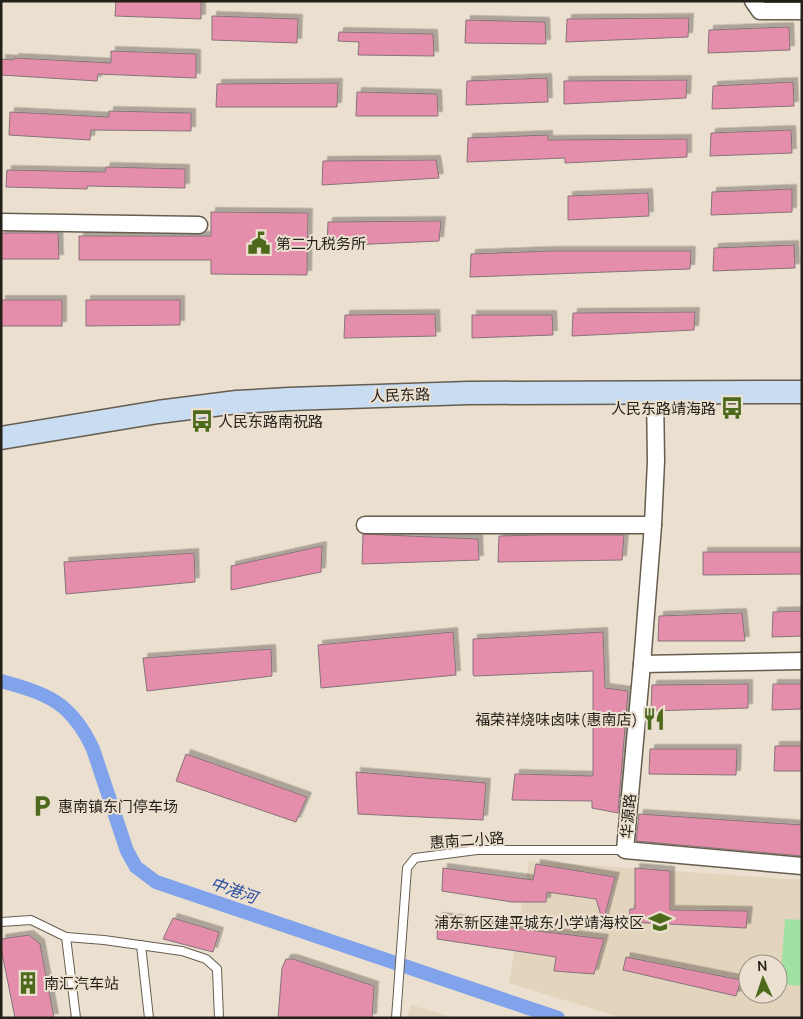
<svg xmlns="http://www.w3.org/2000/svg" width="803" height="1019" font-family="Manrope,'Noto Sans SC',sans-serif">
  <style>
    .built { fill: #e3d4bd; fill-rule: evenodd }
    .green { fill: #a0e0a1 }
    .lines { fill: none; stroke-linecap: round; stroke-linejoin: round }
    .canal { stroke: #81a3eb; stroke-width: 14 }
    .building { fill: #e58eac; stroke: #867379; filter: url(#shadow) }
    .lane-casing { stroke: #665d4f; stroke-width: 10 }
    .street-casing { stroke: #665d4f; stroke-width: 19 }
    .secondary-casing { stroke: #665d4f; stroke-width: 25 }
    .lane { stroke: #fff; stroke-width: 8 }
    .street { stroke: #fff; stroke-width: 16 }
    .secondary { stroke: #c8ddf2; stroke-width: 22 }
    .labels { text-anchor: middle; dominant-baseline: central; stroke-width: 4; stroke-linejoin: round; paint-order: stroke }
    .poi-label { font-size: 15px; fill: #231f19; stroke: #ebe0cf; text-anchor: start }
    .street-label { font-size: 15px; fill: #231f19; stroke: #ebe0cf }
    .water-label { font-size: 16px; font-style: italic; fill: #294c9f; stroke: #ebe0cf }
  </style>
  <defs>
    <filter id="shadow"><feDropShadow dx="4.5" dy="-4.5" stdDeviation="0" flood-color="#0004"/></filter>
  </defs>
  <rect width="100%" height="100%" fill="#ebe0cf"/>
  <g class="built">
    <path d="M529 861 802 880V1018H622L509 983ZM748 964H778V994H748Z"/>
    <polygon points="411,1005 455,1018 407,1018"/>
  </g>
  <polygon class="green" points="785,919 802,920 802,986 780,984"/>
  <g class="lines">
    <path class="canal" d="M1 681C48 694 71 702 93 749L127 851 136 867 156 882 558 1018"/>
  </g>
  <g class="building">
    <polygon points="116,1 201,1 201,19 115,16"/>
    <polygon points="212,16 298,19 297,43 212,40"/>
    <polygon points="689,18 688,37 566,42 567,19"/>
    <polygon points="466,20 545,22 546,44 465,43"/>
    <polygon points="789,27 790,50 708,53 709,30"/>
    <polygon points="339,32 433,34 434,56 358,55 359,42 338,41"/>
    <polygon points="111,51 196,54 196,78 98,74 97,81 1,75 1,59 14,60 14,58 111,63"/>
    <polygon points="547,78 548,102 466,105 467,81"/>
    <polygon points="687,80 686,98 564,104 564,81"/>
    <polygon points="793,82 794,106 712,109 713,86"/>
    <polygon points="338,83 337,107 216,107 217,84"/>
    <polygon points="357,92 437,94 438,116 356,116"/>
    <polygon points="109,111 191,113 191,131 91,130 90,140 9,135 10,112 109,117"/>
    <polygon points="791,130 792,153 710,156 711,133"/>
    <polygon points="548,135 548,140 687,139 687,157 565,163 565,158 467,162 468,138"/>
    <polygon points="436,160 439,178 322,185 323,161"/>
    <polygon points="106,167 185,169 185,188 87,186 87,189 6,187 7,170 105,172"/>
    <polygon points="792,189 792,212 711,215 712,192"/>
    <polygon points="648,193 649,216 568,220 568,196"/>
    <polygon points="211,212 308,213 307,275 211,274 211,260 79,260 79,236 211,236"/>
    <polygon points="441,221 439,241 327,246 328,222"/>
    <polygon points="1,233 58,233 59,259 1,259"/>
    <polygon points="794,245 795,268 713,271 714,248"/>
    <polygon points="550,251 691,251 690,269 470,277 471,254"/>
    <rect x="1" y="300" width="61" height="26"/>
    <polygon points="86,300 180,300 180,325 86,326"/>
    <polygon points="695,312 694,330 572,336 573,313"/>
    <polygon points="435,314 436,336 344,338 345,315"/>
    <polygon points="472,315 552,315 553,335 472,338"/>
    <polygon points="363,534 478,539 479,560 362,564"/>
    <polygon points="542,535 624,535 622,560 498,562 499,536"/>
    <polygon points="322,546 321,572 231,590 231,566"/>
    <polygon points="703,552 802,552 802,574 703,575"/>
    <polygon points="194,553 195,582 66,594 64,562"/>
    <polygon points="802,611 802,636 772,637 773,612"/>
    <polygon points="742,613 745,641 658,641 659,616"/>
    <polygon points="453,632 456,675 321,688 318,645"/>
    <polygon points="603,632 605,688 628,691 618,813 592,808 592,801 512,800 515,774 593,776 593,671 474,676 473,674 473,639"/>
    <polygon points="271,649 272,676 147,691 143,658"/>
    <polygon points="748,684 748,708 651,711 652,685"/>
    <polygon points="773,684 802,684 802,709 772,710"/>
    <polygon points="775,746 802,746 802,771 774,771"/>
    <polygon points="650,749 737,749 736,775 649,774"/>
    <polygon points="186,754 307,797 296,822 176,781"/>
    <polygon points="356,772 486,783 483,820 358,814"/>
    <polygon points="639,814 802,825 802,856 636,841"/>
    <polygon points="536,864 615,877 603,922 596,899 547,892 546,902 512,902 442,891 443,868 533,880"/>
    <polygon points="635,868 670,871 670,910 748,911 746,928 629,922 630,909 635,909"/>
    <polygon points="438,917 472,921 471,923 604,939 594,974 554,971 556,957 437,939"/>
    <polygon points="173,918 219,932 213,952 163,939"/>
    <polygon points="29,935 40,944 54,1018 15,1018 1,948 1,939"/>
    <polygon points="626,957 741,980 736,996 623,970"/>
    <polygon points="286,959 293,959 374,986 372,1018 278,1018 282,968"/>
  </g>
  <g class="lines">
    <defs>
      <g id="lane">
        <polyline points="1,922 31,920 66,937 76,1018"/>
        <polyline points="66,937 104,940 182,951 206,959 217,969 219,1018"/>
        <polyline points="141,945 149,1018"/>
        <polyline points="396,1018 407,868 415,858 477,850 625,850"/>
      </g>
      <g id="street">
        <polyline points="753,1 760,11 802,11"/>
        <polyline points="1,222 199,225"/>
        <polyline points="365,525 653,525 642,664 802,661"/>
        <polyline points="653,525 656,461 655,392"/>
        <polyline points="642,664 625,850 802,866"/>
      </g>
      <polyline id="secondary" points="1,438 158,412 237,402 289,399 468,393 802,392"/>
    </defs>
    <use href="#lane" class="lane-casing"/>
    <use href="#street" class="street-casing"/>
    <use href="#secondary" class="secondary-casing"/>
    <use href="#lane" class="lane"/>
    <use href="#street" class="street"/>
    <use href="#secondary" class="secondary"/>
  </g>
  <defs>
    <symbol id="civic-bare" viewBox="-9 -9 18 18"><path d="M-.6-6.5H3V-4.5H.6V-3L4-1V1h2V6H-6V1h2V-1L-.6-3ZM-1.2 2.5V6h2.4V2.5Z" fill="#4d691c" stroke="#ebe0cf" stroke-width="2.5" paint-order="stroke"/></symbol>
    <symbol id="bus-bare" viewBox="-9 -9 18 18"><path d="M-5-6H5V4H4V6H2V4H-2V6H-4V4H-5ZM-3.5-4V0h7V-4ZM-3.5 1.2v1.5H-2V1.2ZM2 1.2v1.5H3.5V1.2Z" fill="#4d691c" stroke="#ebe0cf" stroke-width="2.5" paint-order="stroke"/></symbol>
    <symbol id="restaurant-bare" viewBox="-9 -9 18 18"><path d="M-5-6h1v4h1v-4h1v4h1v-4h1v5L-1.5 .5V6h-2V.5L-5-1ZM5-6V6H3V1.5H1.5Q1.5-4 5-6Z" fill="#4d691c" stroke="#ebe0cf" stroke-width="2.5" paint-order="stroke"/></symbol>
    <symbol id="parking-bare" viewBox="-9 -9 18 18"><path d="M-3.5-5.5H1a3.5 3.5 0 0 1 0 7H-1V5.5H-3.5ZM-1-3.4V-.6H.8a1.4 1.4 0 0 0 0-2.8Z" fill="#4d691c" stroke="#ebe0cf" stroke-width="2.5" paint-order="stroke"/></symbol>
    <symbol id="school-bare" viewBox="-9 -9 18 18"><path d="M0-5L7-2L0 1L-7-2ZM-4 1L0 2.5L4 1V4Q0 6-4 4Z" fill="#4d691c" stroke="#ebe0cf" stroke-width="2.5" paint-order="stroke"/></symbol>
    <symbol id="building-bare" viewBox="-9 -9 18 18"><path d="M-4-6H4V6H1V3H-1V6H-4ZM-2.5-4.3h1.7v1.8h-1.7ZM.8-4.3h1.7v1.8H.8ZM-2.5-1h1.7V.8h-1.7ZM.8-1h1.7V.8H.8Z" fill="#4d691c" stroke="#ebe0cf" stroke-width="2.5" paint-order="stroke"/></symbol>
  </defs>
  <g fill-rule="evenodd">
    <use href="#civic-bare" x="243" y="227" width="32" height="32"/>
    <use href="#bus-bare" x="716" y="392" width="32" height="32"/>
    <use href="#bus-bare" x="186" y="405" width="32" height="32"/>
    <use href="#restaurant-bare" x="638" y="703" width="32" height="32"/>
    <use href="#parking-bare" x="26" y="790" width="32" height="32"/>
    <use href="#school-bare" x="644" y="906" width="32" height="32"/>
    <use href="#building-bare" x="12" y="967" width="32" height="32"/>
  </g>
  <g class="labels">
    <g class="poi-label">
      <text x="276" y="243">第二九税务所</text>
      <text x="716" y="408" text-anchor="end">人民东路靖海路</text>
      <text x="218" y="421">人民东路南祝路</text>
      <text x="638" y="719" text-anchor="end">福荣祥烧味卤味(惠南店)</text>
      <text x="58" y="806">惠南镇东门停车场</text>
      <text x="644" y="922" text-anchor="end">浦东新区建平城东小学靖海校区</text>
      <text x="44" y="983">南汇汽车站</text>
    </g>
    <g class="street-label">
      <text transform="translate(400 395) rotate(-2)">人民东路</text>
      <text transform="translate(628 816) rotate(-85)">华源路</text>
      <text transform="translate(467 840) rotate(-4)">惠南二小路</text>
    </g>
    <g class="water-label">
      <text transform="translate(234 890) rotate(19)">中港河</text>
    </g>
  </g>
  <rect width="803" height="1019" fill="none" stroke="#231f19" stroke-width="5"/>
  <g transform="translate(763 979) rotate(357)"><circle r="24" fill="#ebe0cf" stroke="#9b9386"/>
  <path d="M0-4L9 19L0 12L-9 19Z" fill="#4d691c"/>
  <text y="-8" font-size="14" font-weight="bold" text-anchor="middle" fill="#231f19">N</text>
  </g>
</svg>
